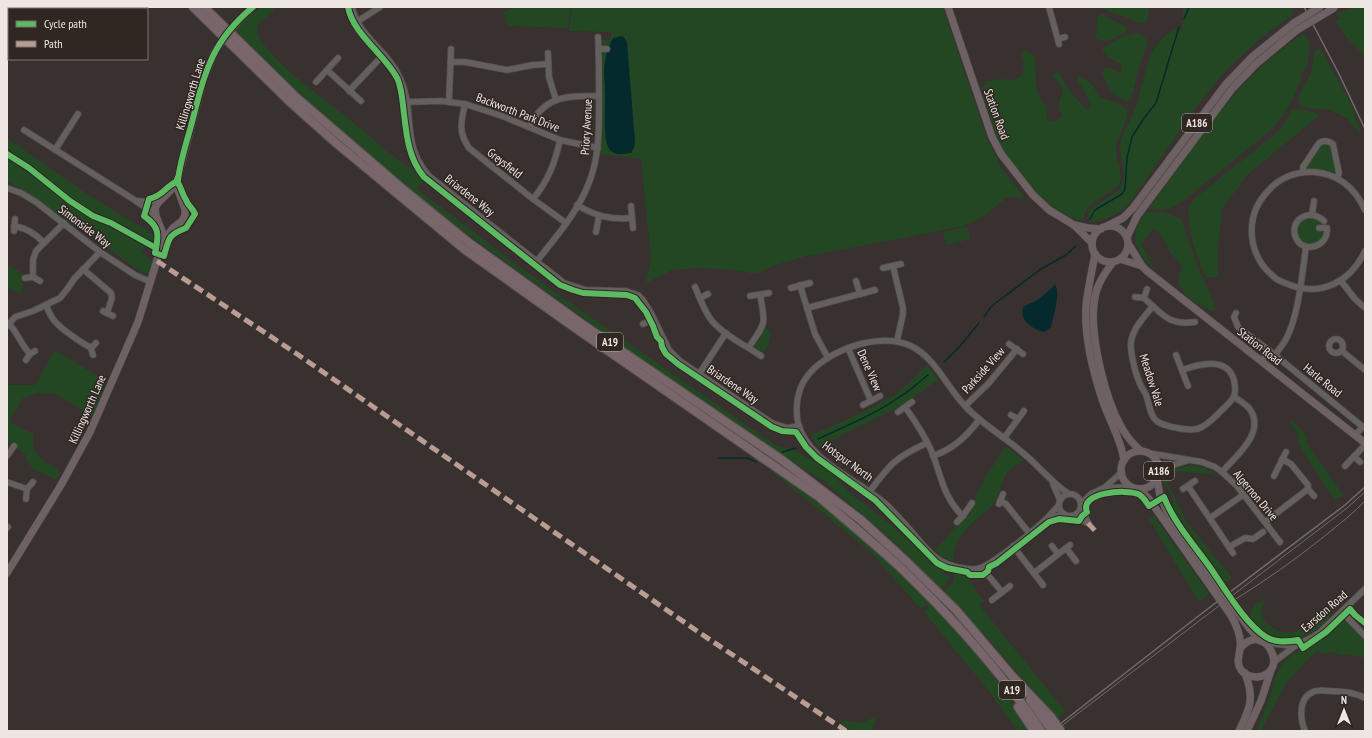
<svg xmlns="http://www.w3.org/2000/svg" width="1372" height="738" font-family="'PT Sans Narrow',sans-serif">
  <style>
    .green { fill: #244723 }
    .water { fill: #052a2e }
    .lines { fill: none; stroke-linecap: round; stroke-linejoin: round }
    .stream { stroke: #052a2e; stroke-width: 1.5 }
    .minor-casing { stroke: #544f4d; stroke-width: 7 }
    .major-casing { stroke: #544f4d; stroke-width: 8 }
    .highway-casing { stroke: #544f4d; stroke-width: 10 }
    .minor { stroke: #64605f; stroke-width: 5.5 }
    .major { stroke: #6e6164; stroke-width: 7 }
    .highway { stroke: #79666b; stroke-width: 8 }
    .tram { stroke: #706c6b; stroke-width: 1 }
    .rail { stroke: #706c6b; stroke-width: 1.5 }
    .major-bridge-casing { stroke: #544f4d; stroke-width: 8; stroke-linecap: butt }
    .highway-bridge-casing { stroke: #544f4d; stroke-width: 10; stroke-linecap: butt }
    .major-bridge { stroke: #6e6164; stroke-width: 7 }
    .highway-bridge { stroke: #79666b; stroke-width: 8 }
    .quiet { stroke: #b99d93; stroke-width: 5; stroke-dasharray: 10 5; stroke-linecap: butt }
    .cycleway-casing { stroke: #302622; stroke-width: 8 }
    .cycleway { stroke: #5cba63; stroke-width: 6 }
    .labels { text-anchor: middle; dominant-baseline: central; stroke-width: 3; stroke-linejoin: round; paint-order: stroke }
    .shield { fill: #302622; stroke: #b4aca9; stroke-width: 1 }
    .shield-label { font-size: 11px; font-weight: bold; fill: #ede6e3 }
    .street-label { font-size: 12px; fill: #ede6e3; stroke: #302622 }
  </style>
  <rect width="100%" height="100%" fill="#383130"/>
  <g class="green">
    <path d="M261 7H277L258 25C256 31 258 37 262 42 283 71 317 93 344 115 367 133 388 154 413 170L416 167 425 179 417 189 516 264 569 302 775 445 798 452 828 470 850 493 884 519 949 577V580L941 589 900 547 824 481 802 468 722 414 628 350 470 236 425 201 341 133 234 31 246 19Z"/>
    <polygon points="517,7 570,7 568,28 507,26 504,12"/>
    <polygon points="572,7 943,7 988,142 995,153 1001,168 1025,198 1007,197 980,219 962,226 903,238 802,257 773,266 758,273 751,273 727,269 697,268 672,270 646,283 651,257 641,159 600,154 602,40 611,40 611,32 569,31"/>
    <polygon points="1101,7 1148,7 1149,14 1146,23 1138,23 1124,16 1110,12"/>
    <path d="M1183 7H1290L1294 14 1262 37 1224 72 1195 109 1128 205C1118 215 1103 222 1089 222L1088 213 1089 210 1119 190C1129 177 1120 160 1120 145 1121 134 1129 124 1133 114 1136 107 1139 100 1140 93 1147 66 1149 44 1176 28L1181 31 1183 20Z"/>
    <polygon points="1358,7 1365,7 1365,54 1363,54 1347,38 1336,21 1341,18 1336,13"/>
    <path d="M1101 14 1127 27 1125 33C1115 37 1106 45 1096 38L1097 18Z"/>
    <path d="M1137 33 1141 35 1146 39 1147 45 1142 58 1131 99 1126 101C1111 94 1108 88 1102 73L1105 68H1111L1118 73 1122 72C1123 62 1116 62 1110 58 1107 56 1105 53 1102 50 1110 41 1125 36 1137 33Z"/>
    <path d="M1305 33 1310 44 1307 67 1302 72 1300 82 1289 106 1278 122 1269 132 1182 202C1171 208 1162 213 1149 208 1196 146 1237 75 1305 33Z"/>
    <polygon points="1321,49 1351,104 1362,136 1350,121 1341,115 1330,110 1309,108 1300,106 1299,104 1298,97 1311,73 1315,50"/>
    <path d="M1023 50 1032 54 1035 58 1036 86 1040 98 1046 106 1048 121 1056 120 1063 117 1058 107 1063 91 1060 84 1052 74 1059 72C1066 88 1076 99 1088 111L1091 107 1085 92 1078 81 1077 76 1085 78 1092 85 1101 98 1117 103 1127 109C1130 119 1118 135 1116 147 1114 160 1126 174 1118 186L1088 207 1084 214V221L1078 220 1063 214 1046 202 1033 191 1001 149 982 92 985 82 999 79 1014 80 1023 75 1024 60 1021 54Z"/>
    <path d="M1292 109 1313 112 1320 115 1247 175 1222 209 1218 248V277H1206C1198 261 1185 224 1189 207 1190 204 1193 201 1194 199L1274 135 1282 127Z"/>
    <polygon points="7,138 90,196 153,234 154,244 147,241 142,253 151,260 152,263 149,273 144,274 87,233 70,224 27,192 7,181 7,158 28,173 41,173 26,161 7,149"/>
    <polygon points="1323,143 1331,146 1337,172 1335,174 1318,169 1307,169 1305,166 1321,144"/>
    <path d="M1146 212 1165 213 1181 219 1197 266 1209 291 1216 309 1214 311C1205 310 1186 297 1181 288 1178 284 1179 278 1179 273L1182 270V266L1170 252 1159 231 1153 229 1141 244 1155 270C1135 250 1127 237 1146 212Z"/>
    <path d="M1307 217C1314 217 1318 219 1322 224L1315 227V231L1325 232C1319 262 1277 232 1307 217Z"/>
    <polygon points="967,226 970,239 946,245 943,232"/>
    <polygon points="7,264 23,274 22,294 7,287"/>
    <path d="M765 327 770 331C771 340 768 346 763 354L757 348H754L755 343 758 342 762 335V332Z"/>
    <polygon points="55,350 106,381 93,417 56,394 37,393 23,398 10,419 13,424 33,434 34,450 44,462 53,465 60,473 56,480 45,474 34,470 26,459 26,455 7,440 7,385 35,385"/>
    <polygon points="927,365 938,380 902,405 818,447 811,435 851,418 895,395 910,382"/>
    <polygon points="1291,422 1293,422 1305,433 1308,445 1344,496 1335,499 1323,483 1299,444 1298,434 1292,426"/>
    <path d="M1006 446 1024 461C997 470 1006 490 991 507 986 512 979 516 974 521 962 532 952 545 954 561L943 557 934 550 948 537 949 534 961 521 966 519 972 511 978 491 984 482V479Z"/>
    <path d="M1191 465 1204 468 1219 475 1175 471 1166 480 1187 523 1199 537 1232 578 1224 584 1169 505 1174 502 1172 496 1164 484C1164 470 1180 467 1191 465Z"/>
    <polygon points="775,474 784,476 861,536 931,604 971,647 1000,685 1032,731 1018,731 984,685 924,612 929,606 926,604 921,609 872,553"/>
    <polygon points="1154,516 1209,594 1199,602 1149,519"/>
    <polygon points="955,572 968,574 970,577 969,580 975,587 974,589 984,601 979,605 1066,712 1057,719 992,643 943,592 953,583"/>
    <path d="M1265 599 1266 600C1250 616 1277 637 1294 632 1308 628 1316 613 1327 606L1332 607 1333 612C1323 631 1290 648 1269 637 1262 632 1255 623 1250 616L1254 605Z"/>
    <path d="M1345 621 1365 641V658L1348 654 1341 655 1333 652 1324 654 1316 651 1286 683 1261 731H1256C1262 719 1266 706 1271 694 1275 681 1276 669 1286 660 1296 650 1311 644 1322 637 1331 632 1335 623 1345 621Z"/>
    <polygon points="877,716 872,731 851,731 839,722 846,721 861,723"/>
  </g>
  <g class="water">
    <path d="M621 36 624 37 627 42 635 142 634 148 631 153C624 154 615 156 610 150 602 141 606 105 605 92 605 82 603 72 605 61 606 53 609 45 613 38Z"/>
    <path d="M1055 285C1061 292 1053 318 1051 327L1045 332C1033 330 1017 319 1024 306 1041 300 1043 295 1055 285Z"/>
  </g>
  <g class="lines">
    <g class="stream">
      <polyline points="1184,19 1189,7"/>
      <polyline points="1090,219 1095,210 1122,194 1125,189 1127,158 1132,137 1144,118 1156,103 1179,27"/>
      <polyline points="984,317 991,307 997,302 1041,269 1066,255 1076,246"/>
      <polyline points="944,362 960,346 979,323"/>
      <path d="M818 439C846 426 876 414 901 396 911 390 919 382 928 375"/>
      <polyline points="782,452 796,448"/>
      <polyline points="718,458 747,458 756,462"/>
    </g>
    <defs>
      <g id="minor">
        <path d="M352 7C358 36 389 52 400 78 416 112 400 143 429 176L564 283 586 290 626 291 638 295 643 300 651 313 669 350 680 361 772 423 787 428 799 426"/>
        <polyline points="1049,7 1059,44"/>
        <polyline points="358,21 380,7"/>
        <polyline points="1058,39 1065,37"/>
        <polyline points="599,49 607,49"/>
        <polyline points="548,53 549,77 556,100"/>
        <polyline points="451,62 465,62 507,70 533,65 548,64"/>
        <polyline points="327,70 361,101"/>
        <polyline points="316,82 338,58"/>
        <polyline points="349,91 384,54"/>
        <polyline points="406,102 441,101 465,104 502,116 560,140 598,148"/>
        <polyline points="449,102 451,49"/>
        <path d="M465 104C461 122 458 132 469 148L533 199 566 223"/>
        <path d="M529 127C545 95 567 96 599 96"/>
        <polyline points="24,130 133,199 149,210 156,217"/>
        <polyline points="55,150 78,114"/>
        <path d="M1303 172V167L1319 143C1324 140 1329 141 1333 144L1339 173 1337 178"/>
        <polyline points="7,188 21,193 36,202 100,252 135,275 151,282"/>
        <path d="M533 199C548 181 555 163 560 140"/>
        <polyline points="139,201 148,202 160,200"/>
        <path d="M577 205C595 216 611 220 632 218"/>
        <polyline points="631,206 633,228"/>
        <path d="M1365 210C1355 188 1338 174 1314 172 1296 171 1279 178 1268 191 1244 216 1247 255 1274 277 1278 281 1285 283 1290 285 1322 297 1351 281 1365 251"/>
        <polyline points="1312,214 1314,201"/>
        <path d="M14 226C26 228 36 234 44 243"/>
        <path d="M1319 228H1327C1329 246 1304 255 1296 238 1288 220 1310 207 1324 221"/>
        <polyline points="14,231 15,219"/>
        <polyline points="596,232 599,216"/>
        <path d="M536 262C556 237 579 211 590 180 599 156 599 131 599 105 599 82 599 60 598 37"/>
        <polyline points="893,266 903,308 903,314 897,341"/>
        <polyline points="883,268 901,264"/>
        <polyline points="83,269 111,293 112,298 107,313"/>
        <polyline points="33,277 33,260 36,251 64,223"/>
        <polyline points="25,278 33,277 40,281"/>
        <polyline points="856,281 860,294"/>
        <polyline points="1341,281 1355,299 1365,308"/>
        <polyline points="800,285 815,334 828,358"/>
        <path d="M695 287C700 298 704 311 712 321 725 336 745 345 761 356"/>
        <polyline points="791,288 810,283"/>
        <polyline points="750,296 769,293"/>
        <polyline points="1135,297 1144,298 1147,289"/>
        <polyline points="700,298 708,294"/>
        <path d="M1144 298C1162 314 1169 326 1195 322"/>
        <path d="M46 305C48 310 50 315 53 319 59 328 82 343 91 348"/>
        <path d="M1153 306C1144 317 1133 328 1131 342 1130 352 1135 372 1139 381 1140 386 1144 390 1146 395 1149 402 1149 411 1154 418 1158 424 1165 425 1172 427 1196 432 1201 431 1218 414 1223 408 1232 402 1234 396 1236 391 1235 385 1234 380 1227 356 1199 364 1182 370"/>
        <polyline points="807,308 875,290"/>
        <polyline points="103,311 113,316"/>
        <polyline points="1236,313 1234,317 1238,327 1275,355 1363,427 1365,427"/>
        <path d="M9 324C18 333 21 345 30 354"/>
        <polyline points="643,324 654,319"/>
        <polyline points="7,326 15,317 33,311 60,298 68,288 74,279 100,252"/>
        <circle cx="1336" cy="346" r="7"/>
        <polyline points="1009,344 1023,354"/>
        <path d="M749 347C766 322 766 325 760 295"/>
        <polyline points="848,348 871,401"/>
        <polyline points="1342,351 1365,370"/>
        <polyline points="93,355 91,348 96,343"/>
        <polyline points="1176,355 1188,386"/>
        <path d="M1275 355C1279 349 1284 344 1287 337 1299 313 1302 274 1306 247"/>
        <polyline points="26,360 30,354 35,351"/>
        <polyline points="1261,361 1269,350"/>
        <polyline points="699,374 726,333"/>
        <polyline points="863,405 880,396"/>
        <polyline points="965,406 988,384 1017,349"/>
        <path d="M905 407C915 421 924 434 931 450 941 474 943 498 963 516"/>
        <polyline points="898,412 912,402"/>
        <polyline points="1011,415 1018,419"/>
        <polyline points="1355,435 1363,427"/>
        <polyline points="1004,438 1024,411"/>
        <polyline points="1148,453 1202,462 1215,467 1222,472 1237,486 1280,542"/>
        <polyline points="7,456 14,446"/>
        <path d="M933 456C953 449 966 437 979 420"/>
        <polyline points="1354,456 1360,462"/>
        <polyline points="1345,466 1365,445"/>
        <path d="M1222 472C1236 456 1267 432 1249 408 1245 404 1239 400 1234 397"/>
        <polyline points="1158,474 1167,467 1186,461"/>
        <polyline points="1274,476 1286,452"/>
        <polyline points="7,482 27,489"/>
        <polyline points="1053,484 1060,500"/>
        <polyline points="1188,486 1233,553"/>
        <polyline points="1104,488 1131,487"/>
        <polyline points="1183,489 1195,481"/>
        <polyline points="1308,489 1314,496"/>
        <path d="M870 491C890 464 896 457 927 443"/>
        <circle cx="1070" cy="505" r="11"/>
        <polyline points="26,499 27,489 33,482"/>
        <polyline points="1000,501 1006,504 1029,533"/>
        <polyline points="999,504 1003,494"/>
        <polyline points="1081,504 1091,494 1104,488 1122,472"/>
        <path d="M1059 505C1055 510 1051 514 1047 518 1036 529 989 568 976 569 965 570 950 566 941 561 931 555 924 546 917 538 908 527 898 516 888 506 860 480 808 462 798 423 795 408 797 390 806 378 825 350 880 331 911 346 936 358 947 388 966 407 983 425 1005 437 1023 453 1039 466 1052 483 1069 494"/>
        <polyline points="1081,507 1088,523"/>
        <polyline points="1072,516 1088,523"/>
        <polyline points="1210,518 1243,495"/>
        <polyline points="1047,519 1064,514"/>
        <polyline points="957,522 963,516 972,503"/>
        <polyline points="1265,522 1308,489 1308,485 1291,464 1282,459"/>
        <polyline points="7,528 8,527"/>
        <polyline points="1013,546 1043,585"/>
        <polyline points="1052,546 1058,554"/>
        <polyline points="1229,547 1245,538 1253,539 1263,532"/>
        <polyline points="1066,548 1076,561"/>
        <polyline points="982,568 1002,592"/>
        <polyline points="1034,573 1070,545"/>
        <polyline points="992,600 1010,586"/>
        <polyline points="1342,612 1365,636"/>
        <polyline points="1265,643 1295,646"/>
        <polyline points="1274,662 1295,646 1309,639 1319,633 1365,589"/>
        <path d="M1305 731C1300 719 1298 698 1313 692 1318 689 1325 691 1331 691 1344 692 1354 692 1365 698"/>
      </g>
      <g id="major">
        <polyline points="948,7 992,137 1001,154 1033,195 1049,210 1074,225 1092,243"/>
        <polyline points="241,18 253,7"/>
        <polyline points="1074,225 1088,228 1101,229"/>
        <circle cx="1110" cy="244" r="18"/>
        <polyline points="1107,226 1123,218 1133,208 1226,84 1253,56 1294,23"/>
        <polyline points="1127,237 1137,216 1232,89 1256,64 1297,30"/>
        <polyline points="163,241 173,228 182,221 185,215 185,209 178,190 178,177 203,81 214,53"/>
        <polyline points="1128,243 1142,266 1147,271 1365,443"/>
        <path d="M1095 254C1092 271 1088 288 1086 306 1084 338 1093 372 1103 402 1110 422 1121 439 1124 460"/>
        <polyline points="1120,259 1142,266"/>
        <path d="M1113 262C1105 273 1097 284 1095 297 1088 332 1105 400 1123 430 1128 438 1134 445 1141 451"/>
        <circle cx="1140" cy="470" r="19"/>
        <polyline points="1157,479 1160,496 1169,515 1219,586"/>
        <polyline points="1139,489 1149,499 1213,590"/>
        <polyline points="7,573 61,485 90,432 138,322 162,244 162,231 156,216 155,208 158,203 172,189 178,177"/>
        <polyline points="1236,610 1249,628 1261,641"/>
        <path d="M1230 614C1236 623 1242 638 1240 649 1239 657 1236 662 1241 670 1245 675 1251 677 1257 677 1293 673 1263 618 1240 649"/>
        <path d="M1239 731C1250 708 1255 699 1245 673"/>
        <polyline points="1247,731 1261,701 1271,670"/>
      </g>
      <g id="highway">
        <path d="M193 7 290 102 336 143 464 249 578 330 819 497C847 521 875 544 902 569 953 618 1001 673 1042 731"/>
        <polyline points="204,7 297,98 404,190 468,242 582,324 782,460 861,520 907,562 956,610 1013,677 1051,717"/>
        <polyline points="1030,700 1045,721"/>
        <polyline points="1018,707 1034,731"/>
      </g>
    </defs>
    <use href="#minor" class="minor-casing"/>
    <use href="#major" class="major-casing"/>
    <use href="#highway" class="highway-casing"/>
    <use href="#minor" class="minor"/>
    <use href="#major" class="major"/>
    <use href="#highway" class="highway"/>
    <g class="tram">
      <path d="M1228 604C1262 583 1295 560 1326 535 1339 524 1353 514 1365 501"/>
      <polyline points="1055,731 1347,508 1365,492"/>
    </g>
    <g class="rail">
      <polyline points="1304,7 1340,76 1365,129"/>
      <polyline points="1051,731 1201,614 1345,505 1365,487"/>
    </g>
    <defs>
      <g id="major-bridge">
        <polyline points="1294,23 1320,7"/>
        <polyline points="1297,30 1334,8"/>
        <polyline points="214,53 226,35 241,18"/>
        <polyline points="1219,586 1236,610"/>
        <polyline points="1213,590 1230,614"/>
      </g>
      <g id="highway-bridge">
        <polyline points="1051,717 1061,731"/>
        <polyline points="1045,721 1052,731"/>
      </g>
    </defs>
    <use href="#major-bridge" class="major-bridge-casing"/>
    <use href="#highway-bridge" class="highway-bridge-casing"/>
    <use href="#major-bridge" class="major-bridge"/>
    <use href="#highway-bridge" class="highway-bridge"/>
    <g class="quiet">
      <polyline points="157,261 297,354 697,631 846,731"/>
      <polyline points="1088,523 1098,534"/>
    </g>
    <defs>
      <g id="cycleway">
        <path d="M348 7C353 35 387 56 398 80 401 88 402 96 403 105 406 130 407 157 424 177L560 285 573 290 583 293 627 295 635 298 646 312 653 326 657 337 661 341 662 347 666 354 678 364 772 427 782 431 796 432 806 447 817 458 875 500 937 563 947 568 967 572 970 575H983L988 571 989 567 997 563 1049 522 1059 519 1079 521 1082 516 1087 512C1079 492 1126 489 1138 494 1143 496 1146 502 1149 506L1164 497C1173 521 1194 545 1209 566 1224 587 1245 624 1266 637 1276 643 1287 642 1298 640L1303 648 1326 632 1350 609 1355 615 1365 623"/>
        <polyline points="7,154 29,168 70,201 93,216 111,223 156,248"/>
        <path d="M178 177 176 182C165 187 163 196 149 199L144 216C160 227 159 235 155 253L164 256C169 238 168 235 186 228L195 214C193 208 188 206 186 200 182 194 182 189 178 183V180C180 162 186 144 191 126 204 76 210 42 253 7"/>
      </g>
    </defs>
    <use href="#cycleway" class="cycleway-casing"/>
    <use href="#cycleway" class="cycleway"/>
  </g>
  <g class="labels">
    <g class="shield">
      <rect x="1182" y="114" width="30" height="18" rx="3"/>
      <rect x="597" y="333" width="26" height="18" rx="3"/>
      <rect x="1144" y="462" width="30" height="18" rx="3"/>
      <rect x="999" y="681" width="26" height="18" rx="3"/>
    </g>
    <g class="shield-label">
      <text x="1197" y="123">A186</text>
      <text x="610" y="342">A19</text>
      <text x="1159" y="471">A186</text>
      <text x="1012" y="690">A19</text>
    </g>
    <g class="street-label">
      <text transform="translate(190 94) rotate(-73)">Killingworth Lane</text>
      <text transform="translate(518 112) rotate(21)">Backworth Park Drive</text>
      <text transform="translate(997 114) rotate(70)">Station Road</text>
      <text transform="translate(586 127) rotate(-87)">Priory Avenue</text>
      <text transform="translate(505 163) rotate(38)">Greysfield</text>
      <text transform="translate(470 195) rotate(38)">Briardene Way</text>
      <text transform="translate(85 226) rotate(37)">Simonside Way</text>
      <text transform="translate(1260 346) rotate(38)">Station Road</text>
      <text transform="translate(870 370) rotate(66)">Dene View</text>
      <text transform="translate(983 370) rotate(-48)">Parkside View</text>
      <text transform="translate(1152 380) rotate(72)">Meadow Vale</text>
      <text transform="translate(1323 380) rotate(39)">Harle Road</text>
      <text transform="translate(733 384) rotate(34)">Briardene Way</text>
      <text transform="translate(87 409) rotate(-66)">Killingworth Lane</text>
      <text transform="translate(848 461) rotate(36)">Hotspur North</text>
      <text transform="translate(1256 495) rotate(50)">Algernon Drive</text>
      <text transform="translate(1324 611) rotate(-41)">Earsdon Road</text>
    </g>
  </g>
  <rect width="1372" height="738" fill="none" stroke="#ede6e3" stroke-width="16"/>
  <rect x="8" y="8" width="140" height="52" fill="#302622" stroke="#7c736f"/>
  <rect x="16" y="21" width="20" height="6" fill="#5cba63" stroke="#7c736f"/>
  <text x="44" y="28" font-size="12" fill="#ede6e3">Cycle path</text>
  <rect x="16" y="41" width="20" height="6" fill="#b99d93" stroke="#7c736f"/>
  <text x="44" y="48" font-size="12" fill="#ede6e3">Path</text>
  <g transform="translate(1344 710)" stroke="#302622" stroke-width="3" paint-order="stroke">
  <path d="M0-3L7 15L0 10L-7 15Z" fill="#ede6e3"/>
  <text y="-6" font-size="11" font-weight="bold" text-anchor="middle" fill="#ede6e3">N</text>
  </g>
</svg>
